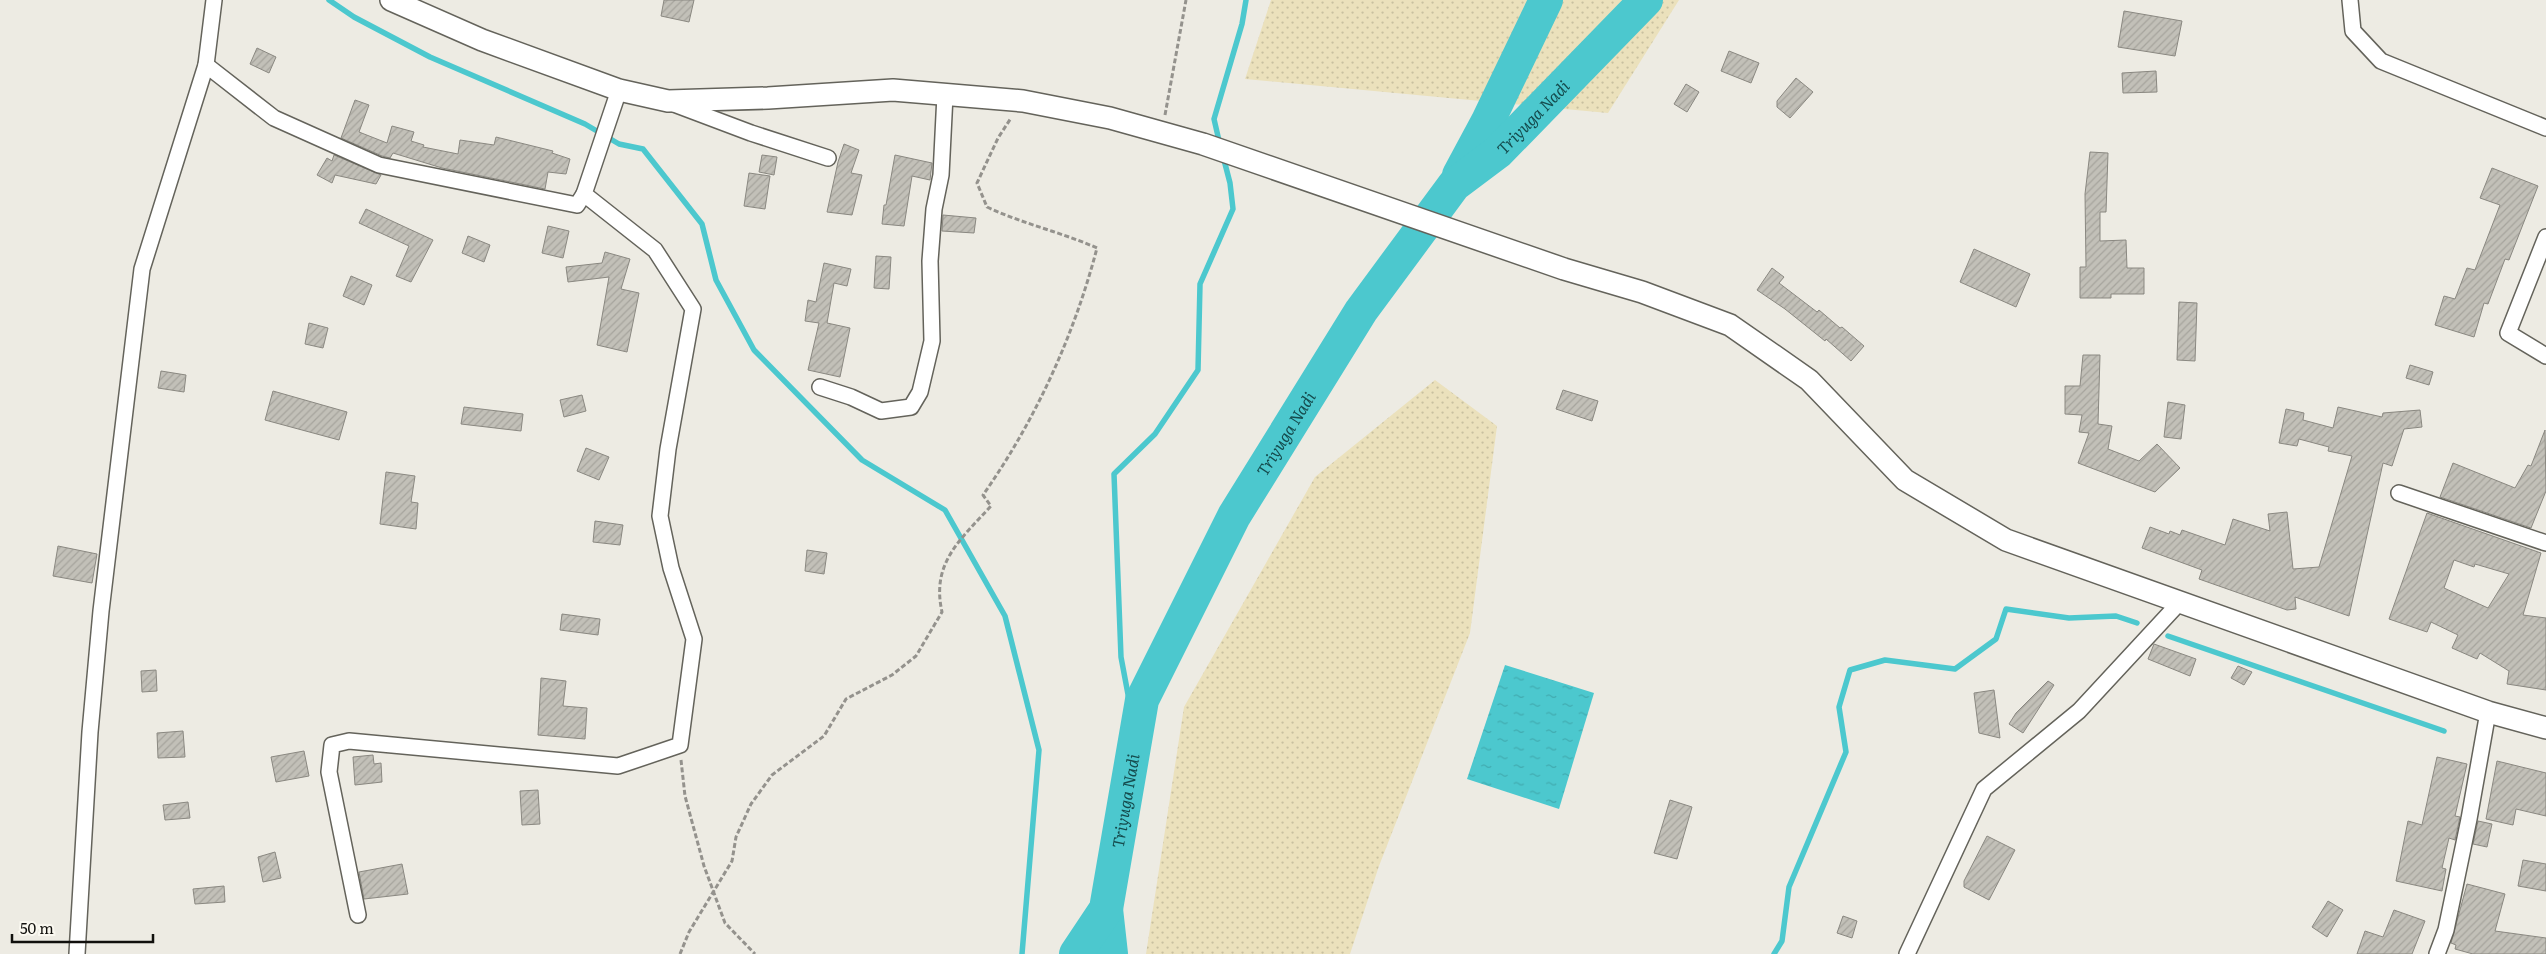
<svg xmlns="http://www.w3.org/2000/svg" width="2546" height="954" font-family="Literata,serif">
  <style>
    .sand { fill: url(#sand-dots) }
    .water { fill: url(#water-ripples) }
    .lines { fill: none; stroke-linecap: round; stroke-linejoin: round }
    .stream { stroke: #4cc8ce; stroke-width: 5.5 }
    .river { stroke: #4cc8ce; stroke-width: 34 }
    .building { fill: url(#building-hatch); stroke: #8a8881; fill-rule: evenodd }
    .minor-casing { stroke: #64635b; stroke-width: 18 }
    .secondary-casing { stroke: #64635b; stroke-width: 24 }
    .path { stroke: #94928d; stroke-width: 3; stroke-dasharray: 5 2.5; stroke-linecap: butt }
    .minor { stroke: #fff; stroke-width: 15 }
    .secondary { stroke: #fff; stroke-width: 21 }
    .labels { text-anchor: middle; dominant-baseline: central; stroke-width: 5; stroke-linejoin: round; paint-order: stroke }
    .water-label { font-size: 16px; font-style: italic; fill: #154b4d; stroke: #faf8f0 }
  </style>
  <defs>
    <pattern id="sand-dots" width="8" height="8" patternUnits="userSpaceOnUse" patternTransform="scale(1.25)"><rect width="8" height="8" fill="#ebe1bc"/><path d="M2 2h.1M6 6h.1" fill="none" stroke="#c8c0a0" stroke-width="1.8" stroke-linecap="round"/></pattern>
    <pattern id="water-ripples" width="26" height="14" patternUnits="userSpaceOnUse" patternTransform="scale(1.25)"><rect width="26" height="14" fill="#4cc8ce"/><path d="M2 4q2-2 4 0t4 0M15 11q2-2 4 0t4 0" fill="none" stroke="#41abb0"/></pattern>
    <pattern id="building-hatch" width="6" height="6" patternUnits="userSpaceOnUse" patternTransform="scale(1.25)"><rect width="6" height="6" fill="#c2c0b8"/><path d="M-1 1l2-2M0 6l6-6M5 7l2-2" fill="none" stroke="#a6a49d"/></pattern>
  </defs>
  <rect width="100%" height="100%" fill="#edebe3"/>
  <g class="sand">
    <polygon points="1271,0 1679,0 1608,113 1245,79"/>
    <polygon points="1435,380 1497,426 1470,633 1379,866 1350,954 1146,954 1184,707 1315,477"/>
  </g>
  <polygon class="water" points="1505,665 1594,693 1559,809 1467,779"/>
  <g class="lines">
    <g class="stream">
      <polyline points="329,0 354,17 430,57 585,124 619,144 643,149 702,224 716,280 754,350 862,460 945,510 1005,616 1039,750 1022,954"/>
      <polyline points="1220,145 1214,119 1242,24 1246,0"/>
      <polyline points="2168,636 2444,731"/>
      <polyline points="1136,737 1121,657 1114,474 1155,434 1198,370 1200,284 1233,209 1230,183 1223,156"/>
      <polyline points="1774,954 1782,941 1789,887 1846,752 1839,707 1850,670 1885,660 1955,669 1996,639 2006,609 2069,618 2116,616 2137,623"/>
    </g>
    <g class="river">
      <polyline points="1459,175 1488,121 1546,0"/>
      <polyline points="1106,909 1111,954"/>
      <path id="s1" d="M1076 954 1106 909 1142 700 1234 516 1361 311 1454 185 1498 152 1646 0"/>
    </g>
  </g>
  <g class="building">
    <polygon points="664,0 694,0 689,22 661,16"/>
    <polygon points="2124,11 2182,21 2175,56 2118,47"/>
    <polygon points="257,48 276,57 269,73 250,64"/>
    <polygon points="1729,51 1759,63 1751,83 1721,71"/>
    <polygon points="2156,71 2157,92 2123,93 2122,73"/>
    <polygon points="1796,78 1813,92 1790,118 1777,107 1777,101"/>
    <polygon points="1686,84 1699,92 1687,112 1674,104"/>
    <polygon points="355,100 369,105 359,132 387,143 392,126 414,132 411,141 424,145 423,147 458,154 460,140 494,145 496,137 553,151 552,153 570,159 566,174 548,172 545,189 442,168 393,153 390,158 382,156 341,138"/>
    <polygon points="844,144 859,150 851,173 862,175 852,215 827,212 838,162"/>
    <polygon points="2090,152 2108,153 2106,212 2100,212 2100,241 2126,240 2127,268 2144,268 2144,294 2111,294 2111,298 2080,298 2080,267 2086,267 2085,194"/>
    <polygon points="334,155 381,175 376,184 335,175 332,183 317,175 327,158 332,161"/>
    <polygon points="762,155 777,157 774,175 759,172"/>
    <polygon points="895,155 932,163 930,180 912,176 904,226 882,224 884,205 886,205"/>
    <polygon points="2492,168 2538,186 2509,260 2505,259 2488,304 2484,303 2474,337 2435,325 2444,296 2455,299 2467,268 2475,270 2500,205 2480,198"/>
    <polygon points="749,173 770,176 765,209 744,206"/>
    <polygon points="366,209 433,240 411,282 396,276 409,246 359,223"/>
    <polygon points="943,215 976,218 974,233 942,231"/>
    <polygon points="548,226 569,231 563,258 542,253"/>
    <polygon points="468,236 490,245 484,262 462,253"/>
    <polygon points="1974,249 2030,274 2016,307 1960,282"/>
    <polygon points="605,252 630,259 621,289 639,293 627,352 597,345 609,277 568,282 566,267 602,263"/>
    <polygon points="876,256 891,257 889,289 874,288"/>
    <polygon points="824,263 851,269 847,286 834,283 827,323 850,328 840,377 808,370 819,323 805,321 808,300 816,302"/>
    <polygon points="1772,268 1784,277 1779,283 1817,312 1819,310 1840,328 1842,327 1864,346 1851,361 1826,339 1825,341 1785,309 1757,290"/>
    <polygon points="351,276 372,285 364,305 343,296"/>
    <polygon points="2179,302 2197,303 2195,361 2177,360"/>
    <polygon points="309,323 328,328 323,348 305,344"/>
    <polygon points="2083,355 2100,355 2098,424 2112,426 2108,449 2139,461 2157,444 2180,468 2155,492 2078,463 2089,433 2079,432 2082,415 2065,414 2065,386 2080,386"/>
    <polygon points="2410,365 2433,372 2429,385 2406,378"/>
    <polygon points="161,371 186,375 184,392 158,388"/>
    <polygon points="1563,390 1598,401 1592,421 1556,409"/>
    <polygon points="273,391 347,412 339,440 265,420"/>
    <polygon points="582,395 586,411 564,417 560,400"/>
    <polygon points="2168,402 2185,405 2181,439 2164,437"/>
    <polygon points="464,407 523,414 521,431 461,424"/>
    <polygon points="2338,407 2382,417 2383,413 2420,410 2422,427 2404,429 2392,466 2383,463 2349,616 2295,597 2296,609 2287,610 2199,579 2202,570 2142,548 2150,527 2169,534 2170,531 2180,535 2182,530 2225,545 2233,519 2270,531 2268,514 2287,512 2293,569 2319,567 2352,456 2328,451 2329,447 2299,439 2297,446 2279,443 2286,409 2304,413 2303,420 2333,428"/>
    <polygon points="2545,430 2546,491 2531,528 2440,497 2453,463 2515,488 2528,465 2531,466"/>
    <polygon points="586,448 609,457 599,480 577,471"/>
    <polygon points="386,472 415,476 411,502 418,503 416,529 380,524"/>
    <path d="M2427 513 2541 553 2523 615 2546 618V690L2507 684 2509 671 2480 653 2477 659 2452 648 2458 635 2431 622 2427 632 2389 619ZM2454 560 2474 567 2475 564 2509 574 2488 608 2444 588Z"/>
    <polygon points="595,521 623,525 620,545 593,542"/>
    <polygon points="58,546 97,554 92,583 53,576"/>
    <polygon points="807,550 827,553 824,574 805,571"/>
    <polygon points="562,614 600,619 598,635 560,630"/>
    <polygon points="2154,644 2196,659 2190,676 2148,659"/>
    <polygon points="2238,666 2252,672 2244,685 2231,678"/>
    <polygon points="156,670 157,691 142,692 141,671"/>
    <polygon points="541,678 566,681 563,706 587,708 585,739 538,735"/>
    <polygon points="2048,681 2054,685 2023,733 2009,724 2016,713"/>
    <polygon points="1994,690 2000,738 1979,733 1974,693"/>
    <polygon points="183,731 185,757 158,758 157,733"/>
    <polygon points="304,751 309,776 276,782 271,757"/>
    <polygon points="373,755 374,764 381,763 382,782 355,785 353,757"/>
    <polygon points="2437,757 2467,764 2455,816 2460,817 2455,840 2449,838 2442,868 2446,869 2442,891 2396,881 2408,821 2422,825"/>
    <polygon points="2497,761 2546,773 2546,816 2516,809 2513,825 2486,819"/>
    <polygon points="538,790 540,824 522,825 520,791"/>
    <polygon points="1670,800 1692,807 1677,859 1654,853"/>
    <polygon points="188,802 190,818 165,820 163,805"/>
    <polygon points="2478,821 2492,824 2487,847 2473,844"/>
    <polygon points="1987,836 2015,850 1989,900 1964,887 1964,881"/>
    <polygon points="275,852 281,878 263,882 258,857"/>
    <polygon points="2523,860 2546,864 2546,891 2518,886"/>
    <polygon points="402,864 408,894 364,899 359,872"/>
    <polygon points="2467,884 2505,894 2495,931 2546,938 2546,954 2473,954 2455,949 2456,945 2451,943"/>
    <polygon points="224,886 225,902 195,904 193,889"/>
    <polygon points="2328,901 2343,910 2327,937 2312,927"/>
    <polygon points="2394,910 2425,921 2412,954 2357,954 2365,931 2383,937"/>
    <polygon points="1843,916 1857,921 1852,938 1837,933"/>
  </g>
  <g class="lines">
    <defs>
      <g id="minor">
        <polyline points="2350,0 2353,31 2381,61 2546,128"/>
        <polyline points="206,65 274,118 379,165 577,205 584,194"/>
        <polyline points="674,104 751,133 828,158"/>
        <polyline points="2546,237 2508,333 2546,356"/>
        <polyline points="820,387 851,397 881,411 911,407 920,392 932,341 930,261 934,209 941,175 945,95"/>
        <polyline points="2399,493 2546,543"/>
        <polyline points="358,915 329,772 332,745 349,741 618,766 680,745 694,639 671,568 660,516 668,449 693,309 655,250 584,194 619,90"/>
        <polyline points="77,954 90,732 101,611 142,269 206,65 214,0"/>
        <polyline points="1907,954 1984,789 2079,711 2180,602"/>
        <polyline points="2437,954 2446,930 2469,819 2488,712"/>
      </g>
      <polyline id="secondary" points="391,0 482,40 619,90 668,101 768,98 893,90 1023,101 1110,118 1203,144 1564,269 1642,292 1730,325 1809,380 1905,480 2006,540 2488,712 2546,728"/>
    </defs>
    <use href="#minor" class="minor-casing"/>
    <use href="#secondary" class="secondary-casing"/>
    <g class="path">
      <polyline points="1165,115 1186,0"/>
      <polyline points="681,760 685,796 704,866 725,923 755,954"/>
      <path d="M680 954 689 932 732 861 736 837 751 804 772 775 824 736 846 699 892 675 916 656 942 612C931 563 960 540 991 506L983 495C1035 421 1074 336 1097 248 1061 232 1023 224 987 207L977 183 998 138 1011 118"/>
    </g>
    <use href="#minor" class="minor"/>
    <use href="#secondary" class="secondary"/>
  </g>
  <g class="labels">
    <g class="water-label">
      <text stroke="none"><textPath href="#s1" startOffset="974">Triyuga Nadi</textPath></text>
      <text stroke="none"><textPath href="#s1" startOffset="569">Triyuga Nadi</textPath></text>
      <text stroke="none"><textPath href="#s1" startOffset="164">Triyuga Nadi</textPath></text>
    </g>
  </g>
  <path d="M12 934v8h141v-8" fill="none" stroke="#11100d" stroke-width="2.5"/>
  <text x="20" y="934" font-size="15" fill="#11100d" stroke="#faf8f0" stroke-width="4" paint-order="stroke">50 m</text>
</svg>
